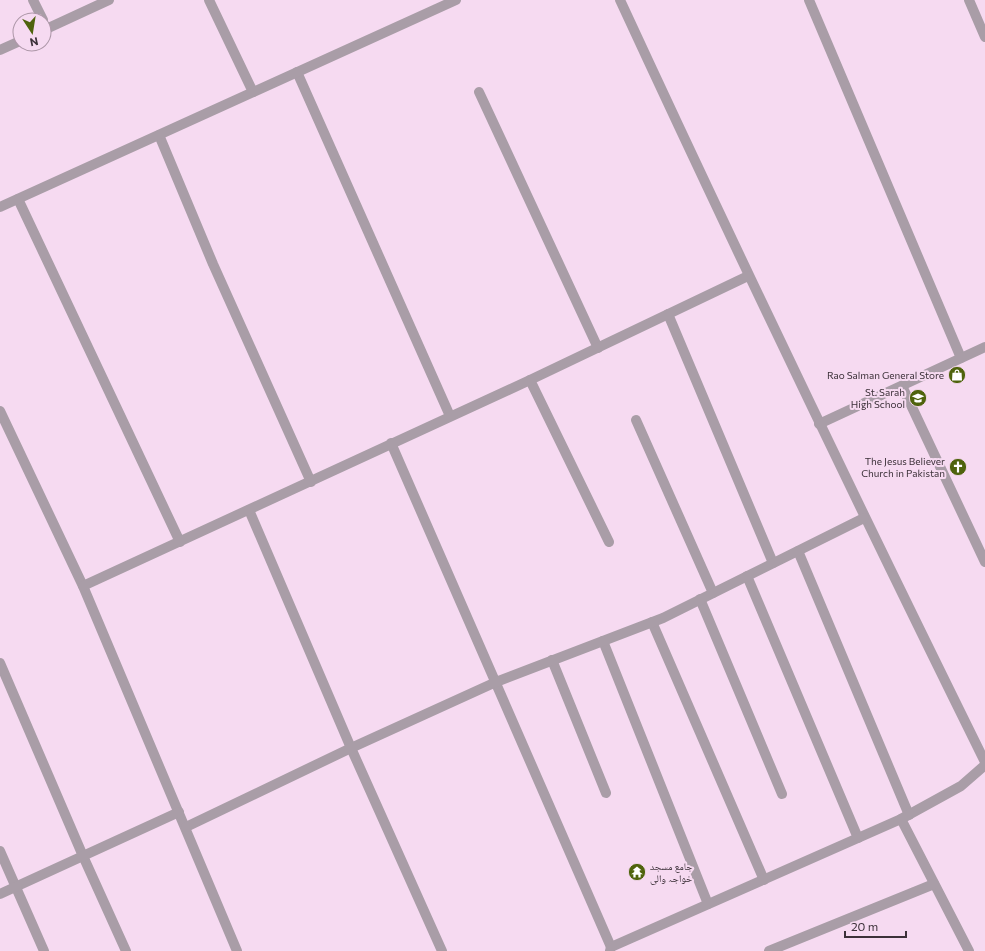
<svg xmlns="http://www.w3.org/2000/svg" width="985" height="951" font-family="Commissioner,'Noto Naskh Arabic',sans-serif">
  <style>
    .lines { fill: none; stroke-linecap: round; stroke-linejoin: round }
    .minor { stroke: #a99da7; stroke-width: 10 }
    .labels { text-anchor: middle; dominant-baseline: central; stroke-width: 4; stroke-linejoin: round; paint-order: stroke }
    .poi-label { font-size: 10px; fill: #3c3139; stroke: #f6daf1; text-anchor: end }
  </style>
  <rect width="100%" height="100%" fill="#f6daf1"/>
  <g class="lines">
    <g class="minor">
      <polyline points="33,0 43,20"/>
      <polyline points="209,0 253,92"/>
      <path d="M620 0C738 255 860 509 985 762"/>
      <polyline points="809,0 961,358"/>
      <polyline points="969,0 985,37"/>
      <polyline points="44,30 109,0"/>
      <polyline points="0,50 20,41"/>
      <polyline points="297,72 450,416"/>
      <polyline points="479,92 598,348"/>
      <polyline points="159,135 213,264 311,482"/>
      <polyline points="18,199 180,542"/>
      <polyline points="0,207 456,0"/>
      <polyline points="668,314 773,563"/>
      <polyline points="530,380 609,542"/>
      <polyline points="902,386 985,562"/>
      <polyline points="0,411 83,586 237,951"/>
      <polyline points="636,420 713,593"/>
      <polyline points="819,424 985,347"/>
      <polyline points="391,443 611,947"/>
      <polyline points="249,510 351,748 442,951"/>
      <polyline points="798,551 909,815"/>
      <polyline points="747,576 858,838"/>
      <polyline points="83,586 530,380 748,276"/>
      <polyline points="700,599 782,794"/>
      <polyline points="652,622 764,880"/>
      <polyline points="603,641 708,904"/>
      <polyline points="552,660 606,793"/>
      <polyline points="0,663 83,856 126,951"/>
      <polyline points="901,819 969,951"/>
      <polyline points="186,827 351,748 496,682 663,618 864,518"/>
      <polyline points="0,851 44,951"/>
      <polyline points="0,894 179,812"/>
      <polyline points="610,951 611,947 901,819 961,786 985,765"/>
      <polyline points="769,951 934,884"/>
    </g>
  </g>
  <defs>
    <symbol id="shop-disc" viewBox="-11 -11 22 22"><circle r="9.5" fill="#4f630d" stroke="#f6daf1"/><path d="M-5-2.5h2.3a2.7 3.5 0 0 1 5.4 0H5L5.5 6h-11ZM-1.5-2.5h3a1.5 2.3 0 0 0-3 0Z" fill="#fff"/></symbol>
    <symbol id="school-disc" viewBox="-11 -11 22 22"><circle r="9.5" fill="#4f630d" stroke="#f6daf1"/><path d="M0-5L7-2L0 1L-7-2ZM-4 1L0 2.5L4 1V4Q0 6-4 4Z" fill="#fff"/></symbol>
    <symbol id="church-disc" viewBox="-11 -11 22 22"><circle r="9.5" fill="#4f630d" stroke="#f6daf1"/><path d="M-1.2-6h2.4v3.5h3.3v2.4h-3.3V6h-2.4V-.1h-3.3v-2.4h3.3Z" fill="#fff"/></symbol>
    <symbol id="temple-disc" viewBox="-11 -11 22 22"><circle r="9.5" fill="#4f630d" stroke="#f6daf1"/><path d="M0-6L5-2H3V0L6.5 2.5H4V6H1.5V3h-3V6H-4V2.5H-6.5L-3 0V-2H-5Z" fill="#fff"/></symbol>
  </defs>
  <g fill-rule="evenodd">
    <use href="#shop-disc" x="947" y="365" width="20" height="20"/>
    <use href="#school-disc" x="908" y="388" width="20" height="20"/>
    <use href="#church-disc" x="948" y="457" width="20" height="20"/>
    <use href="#temple-disc" x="627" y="862" width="20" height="20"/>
  </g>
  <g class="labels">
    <g class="poi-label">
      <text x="944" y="375">Rao Salman General Store</text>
      <text x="905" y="392">St. Sarah<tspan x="905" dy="12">High School</tspan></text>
      <text x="945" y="461">The Jesus Believer<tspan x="945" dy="12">Church in Pakistan</tspan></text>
      <text x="650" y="866" text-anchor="start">جامع مسجد<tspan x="650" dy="12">خواجہ والی</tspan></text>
    </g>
  </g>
  <g transform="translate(32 32) rotate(168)"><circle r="19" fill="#f6daf1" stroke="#ac96a7"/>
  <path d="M0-3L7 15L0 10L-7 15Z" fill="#4f630d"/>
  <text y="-6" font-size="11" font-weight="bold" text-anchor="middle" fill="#3c3139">N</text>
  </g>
  <path d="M845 931v6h61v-6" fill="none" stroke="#3c3139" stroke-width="2"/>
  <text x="851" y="931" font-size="12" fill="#3c3139" stroke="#f6daf1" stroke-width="3" paint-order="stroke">20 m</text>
</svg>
